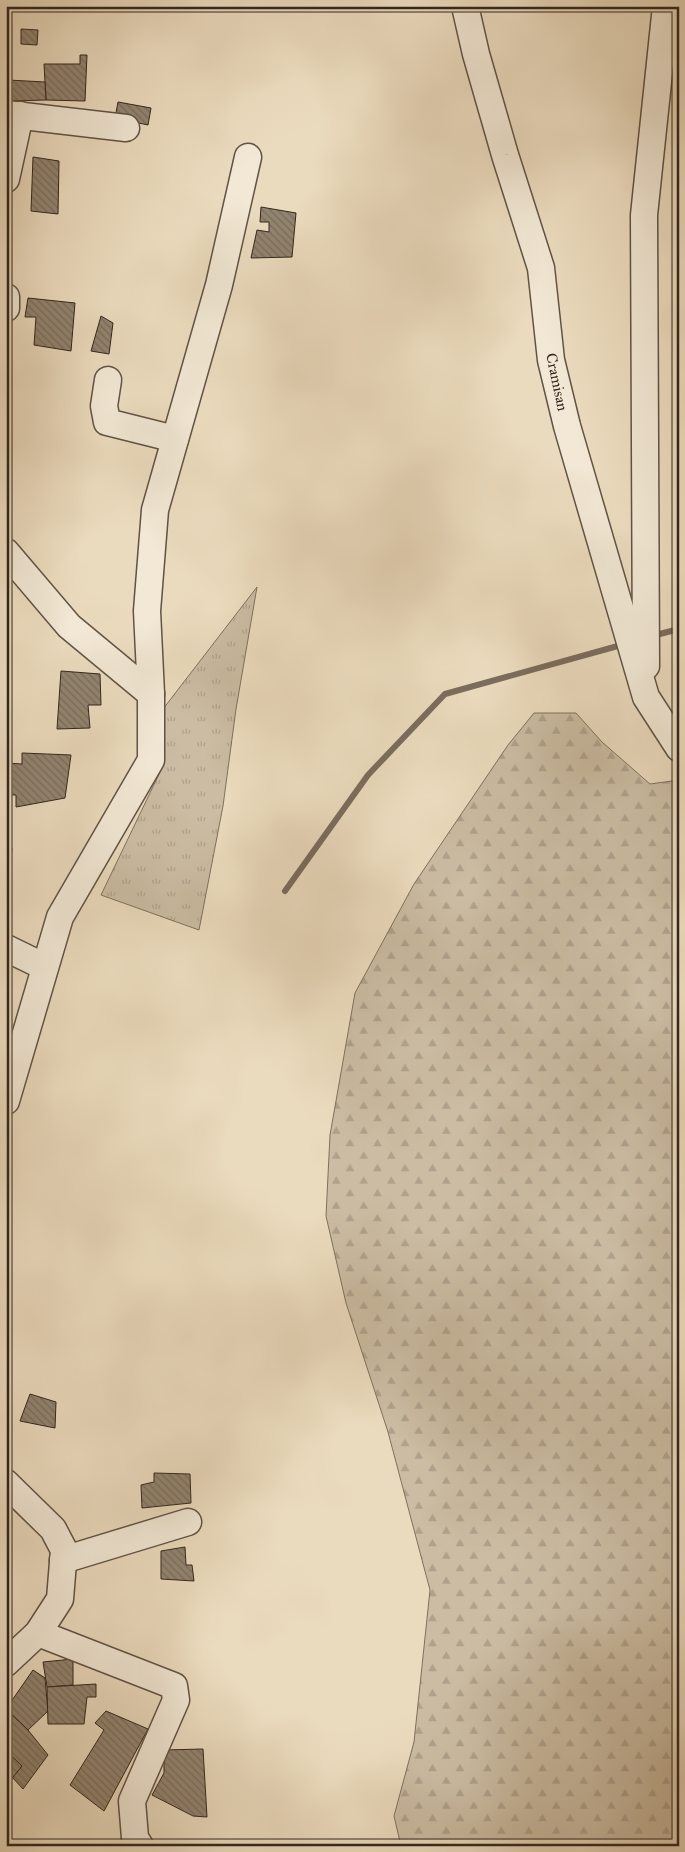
<svg xmlns="http://www.w3.org/2000/svg" width="685" height="1852" font-family="'IM FELL Great Primer',serif">
  <style>
    .grass { fill: url(#grass-tufts); stroke: #7e7160 }
    .forest { fill: url(#forest-firs); stroke: #7e7160 }
    .lines { fill: none; stroke-linecap: round; stroke-linejoin: round }
    .stream { stroke: #7b6d5e; stroke-width: 6 }
    .building { fill: url(#building-back-hatch); stroke: #31261e }
    .minor-casing { stroke: #605346; stroke-width: 29 }
    .minor { stroke: #f2e8d5; stroke-width: 26 }
    .labels { text-anchor: middle; dominant-baseline: central; stroke-width: 4; stroke-linejoin: round; paint-order: stroke }
    .street-label { font-size: 15px; fill: #31261e; stroke: #f2e8d5 }
  </style>
  <defs>
    <pattern id="grass-tufts" width="24" height="20" patternUnits="userSpaceOnUse" patternTransform="scale(1.25)"><rect width="24" height="20" fill="#cbbca3"/><path d="M3 7l-1-3M5 7V3M7 7l1-3M15 17l-1-3M17 17v-4M19 17l1-3" fill="none" stroke="#afa18c"/></pattern>
    <pattern id="forest-firs" width="22" height="20" patternUnits="userSpaceOnUse" patternTransform="scale(1.25)"><rect width="22" height="20" fill="#cbbca3"/><path d="M5 1l3.5 6h-7zM16 11l3.5 6h-7z" fill="#afa18c"/></pattern>
    <pattern id="building-back-hatch" width="6" height="6" patternUnits="userSpaceOnUse" patternTransform="scale(1.25)"><rect width="6" height="6" fill="#928471"/><path d="M-1 5l2 2M0 0l6 6M5-1l2 2" fill="none" stroke="#786c5c"/></pattern>
  </defs>
  <rect width="100%" height="100%" fill="#ebdbbe"/>
  <filter id="stains"><feTurbulence type="fractalNoise" baseFrequency=".004" numOctaves="4"/><feColorMatrix values="0 0 0 0 .2 0 0 0 0 .09 0 0 0 0 .02 0 0 0 .5 -.17"/></filter>
  <radialGradient id="worn" r=".72"><stop offset=".6" stop-color="#630" stop-opacity="0"/><stop offset="1" stop-color="#630" stop-opacity=".3"/></radialGradient>
  <polygon class="grass" points="257,587 236,709 223,806 199,930 101,895 161,770 163,709"/>
  <polygon class="forest" points="534,713 576,713 602,742 650,784 679,780 679,1846 401,1846 394,1816 414,1742 430,1590 388,1432 346,1303 326,1216 330,1135 355,993 414,884 508,745"/>
  <g class="lines">
    <g class="stream">
      <polyline points="652,636 679,629"/>
      <polyline points="285,891 368,775 445,694 625,644"/>
    </g>
  </g>
  <g class="building">
    <polygon points="21,29 38,30 37,45 21,44"/>
    <polygon points="80,55 87,55 85,101 46,100 44,64 80,64"/>
    <polygon points="8,80 45,82 46,100 10,101"/>
    <polygon points="118,102 151,108 148,125 115,118"/>
    <polygon points="33,157 59,161 58,214 31,211"/>
    <polygon points="261,207 296,213 292,257 251,258 257,230 269,232 269,222 260,222"/>
    <polygon points="28,298 75,303 71,351 34,345 36,317 25,317"/>
    <polygon points="101,316 113,323 109,354 91,351"/>
    <polygon points="61,671 100,674 101,705 88,705 90,728 57,729"/>
    <polygon points="22,753 71,755 65,798 16,807 16,795 6,795 6,763 22,764"/>
    <polygon points="6,847 12,848 10,870 6,870"/>
    <polygon points="30,1394 56,1402 55,1428 20,1421"/>
    <polygon points="154,1473 190,1474 191,1503 142,1508 141,1485 154,1482"/>
    <polygon points="185,1547 186,1565 192,1565 194,1581 161,1579 161,1551"/>
    <polygon points="73,1659 73,1685 47,1687 43,1662"/>
    <polygon points="33,1670 45,1678 48,1711 28,1730 6,1709"/>
    <polygon points="96,1684 96,1697 87,1697 84,1724 48,1724 47,1687"/>
    <polygon points="6,1709 28,1730 48,1755 23,1789 12,1777 22,1766 6,1751"/>
    <polygon points="106,1711 148,1729 104,1811 70,1785 104,1730 95,1723"/>
    <polygon points="203,1749 207,1817 193,1816 152,1795 164,1773 164,1750"/>
    <polygon points="6,1751 22,1766 6,1786"/>
  </g>
  <g class="lines">
    <defs>
      <g id="minor">
        <polyline points="465,6 476,54 505,155 541,268 551,360 567,426 646,697 679,748"/>
        <polyline points="6,114 126,128"/>
        <polyline points="6,179 20,115"/>
        <polyline points="6,297 6,308"/>
        <polyline points="108,380 104,406 107,422 175,439"/>
        <polyline points="6,552 69,626 151,694 151,760 60,917 6,1101"/>
        <polyline points="646,666 644,215 666,6"/>
        <polyline points="151,694 147,611 155,510 219,285 248,157"/>
        <polyline points="6,948 45,967"/>
        <polyline points="6,1483 53,1529 64,1550 60,1599 38,1633 6,1663"/>
        <polyline points="63,1560 188,1522"/>
        <polyline points="38,1633 174,1686 176,1700 132,1801 135,1838 140,1846"/>
      </g>
    </defs>
    <use href="#minor" class="minor-casing"/>
    <use href="#minor" class="minor"/>
  </g>
  <g class="labels">
    <g class="street-label">
      <text transform="translate(557 382) rotate(78)">Cramisan</text>
    </g>
  </g>
  <rect width="685" height="1852" fill="none" stroke="#ebdbbe" stroke-width="25"/>
  <rect x="8" y="8" width="670" height="1837" fill="none" stroke="#31261e" stroke-width="2.5"/>
  <rect x="12" y="12" width="660" height="1827" fill="none" stroke="#31261e"/>
  <rect width="100%" height="100%" filter="url(#stains)"/>
  <rect width="100%" height="100%" fill="url(#worn)"/>
</svg>
